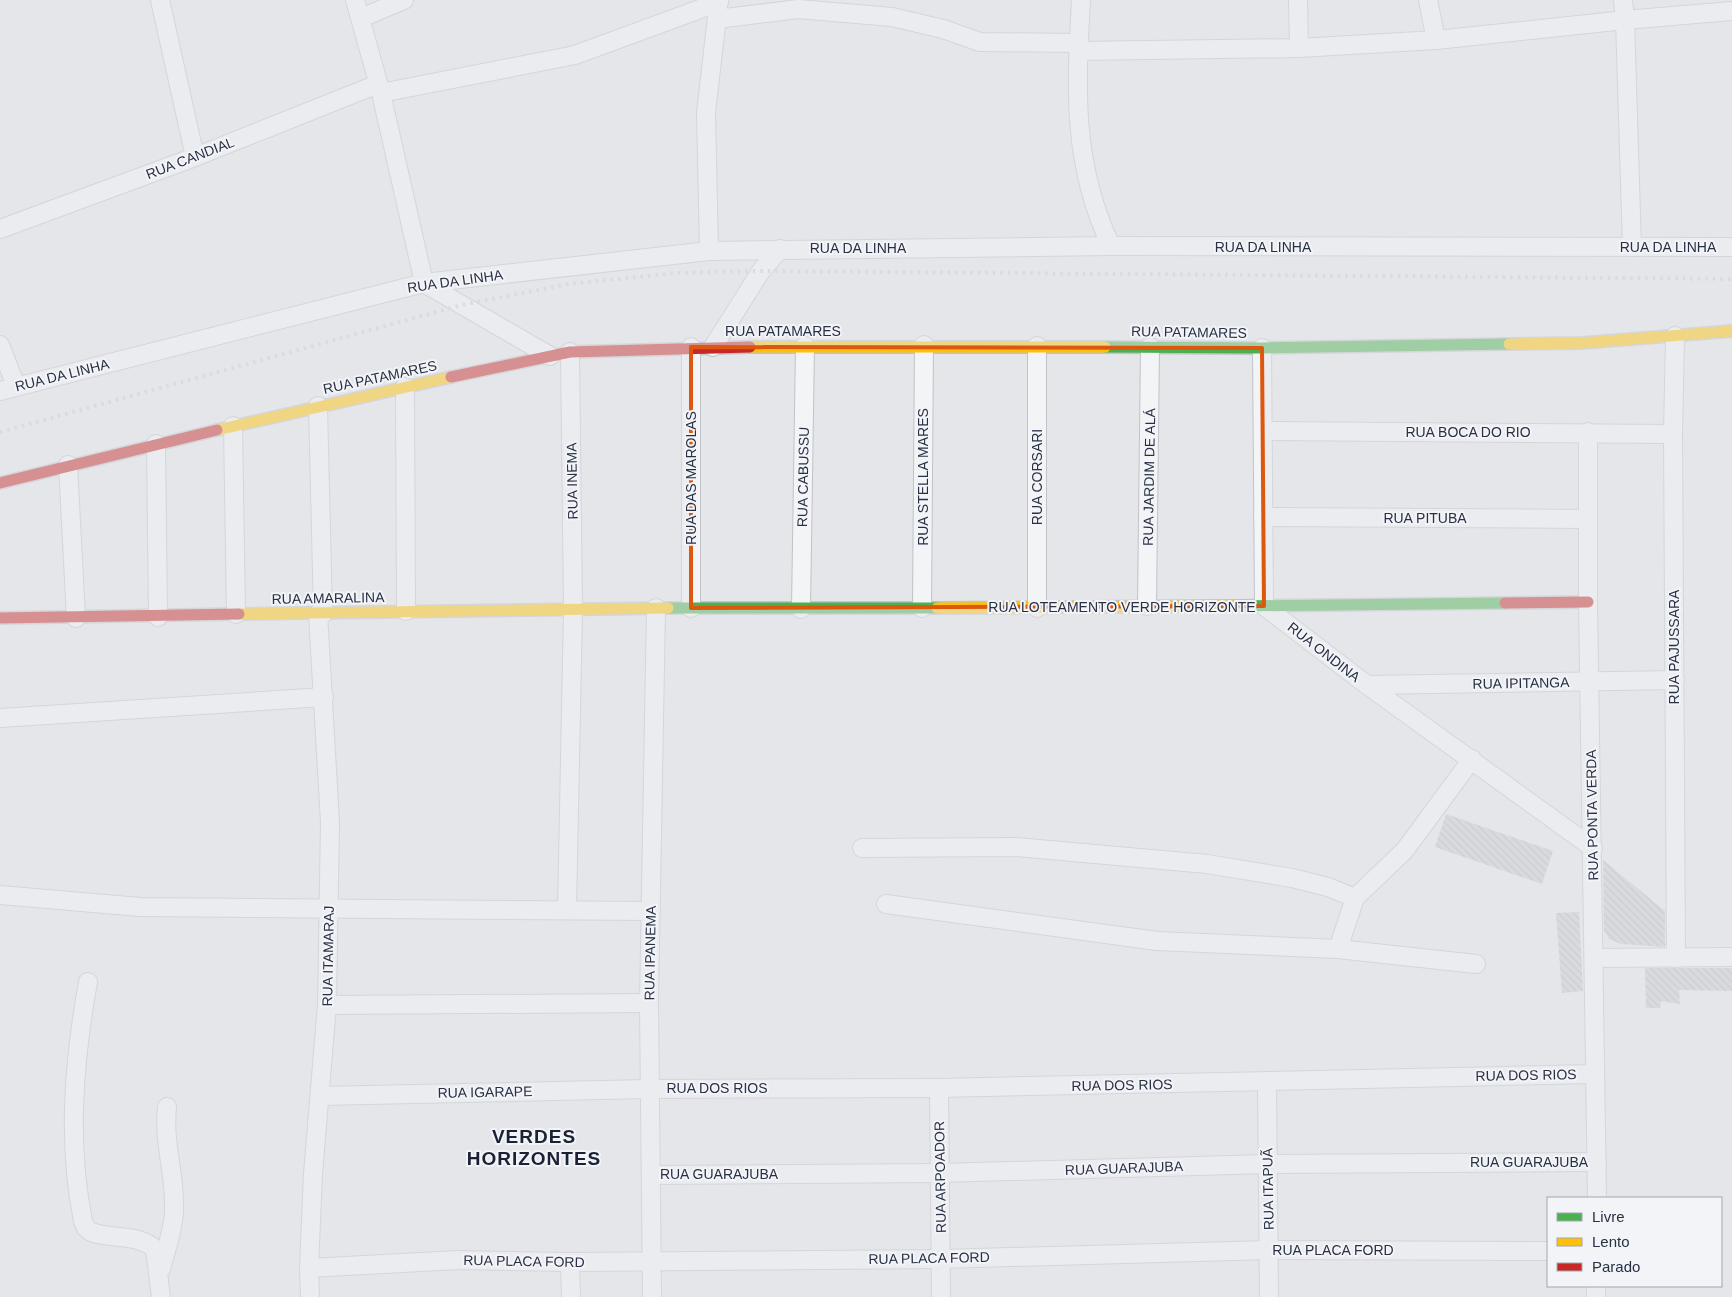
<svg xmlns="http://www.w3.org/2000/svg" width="1732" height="1297" font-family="Helvetica,sans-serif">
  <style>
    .building { fill: url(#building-back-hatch) }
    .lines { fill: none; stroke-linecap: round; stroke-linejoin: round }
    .street-casing { stroke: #c1c3c7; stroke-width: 20 }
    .fast-casing { stroke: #c1c3c7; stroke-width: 14 }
    .slow-casing { stroke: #c1c3c7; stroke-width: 14 }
    .jam-casing { stroke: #c1c3c7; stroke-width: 14 }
    .street { stroke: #f3f4f6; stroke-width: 18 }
    .fast { stroke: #4caf50; stroke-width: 11 }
    .slow { stroke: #ffc107; stroke-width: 11 }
    .jam { stroke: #c62828; stroke-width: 11 }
    .rail { stroke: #ccced1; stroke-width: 4; stroke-dasharray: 2.5 5; stroke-linecap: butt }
    .marked { fill: none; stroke: #de570f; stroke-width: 4; stroke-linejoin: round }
    .labels { text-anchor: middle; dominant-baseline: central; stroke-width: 4; stroke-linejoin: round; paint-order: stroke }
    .street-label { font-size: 14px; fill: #293044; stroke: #f2f4f8 }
    .district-label { font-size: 19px; font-weight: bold; letter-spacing: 1px; fill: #1b2235; stroke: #f2f4f8 }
  </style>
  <defs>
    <pattern id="building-back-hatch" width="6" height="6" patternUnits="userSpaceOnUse" patternTransform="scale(1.25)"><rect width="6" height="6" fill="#cbcdd1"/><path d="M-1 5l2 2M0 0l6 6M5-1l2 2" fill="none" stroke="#aeb0b5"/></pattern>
  </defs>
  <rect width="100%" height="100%" fill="#e4e6e9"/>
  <g class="building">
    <polygon points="1446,814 1553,851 1542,884 1435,847"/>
    <polygon points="1603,860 1665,911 1665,947 1621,944 1609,939 1604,931"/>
    <polygon points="1579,912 1583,991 1562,993 1556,913"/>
    <polygon points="1645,968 1732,968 1732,991 1679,990 1680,1004 1661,1001 1660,1008 1646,1008"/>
  </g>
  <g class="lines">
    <defs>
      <g id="street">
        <polyline points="160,0 195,157"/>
        <polyline points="355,0 381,93 424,283 550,356"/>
        <path d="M1081 0C1076 89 1072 164 1111 246"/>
        <polyline points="1298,0 1299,48"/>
        <polyline points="1428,0 1436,40"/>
        <polyline points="1623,0 1625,20 1632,247"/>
        <polyline points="361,18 404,0"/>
        <polyline points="717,19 798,9 892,17 943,29 980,42 1079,43"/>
        <polyline points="1078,51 1299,48 1436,40 1625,20 1732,11"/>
        <polyline points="381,93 575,55 719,2"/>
        <polyline points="0,229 195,157 378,84"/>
        <polyline points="709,251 706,113 718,8"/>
        <polyline points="1675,336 1673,434 1676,958"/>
        <polyline points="0,345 16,386"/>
        <polyline points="691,347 691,608"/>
        <polyline points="713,347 761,271 780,249"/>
        <polyline points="1262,348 1264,606 1367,685 1593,848"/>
        <polyline points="405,387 406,611"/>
        <polyline points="0,391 424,283 709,251 1111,246 1732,247"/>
        <polyline points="318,406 323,614"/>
        <polyline points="233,426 236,614"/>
        <polyline points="1263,431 1673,434"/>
        <polyline points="1588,432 1588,602 1597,1198"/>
        <polyline points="156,444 158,617"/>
        <polyline points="68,465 76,618"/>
        <polyline points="1263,517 1587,519"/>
        <polyline points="1147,606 1150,347"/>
        <polyline points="922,608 924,345"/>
        <polyline points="1037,608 1037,346"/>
        <polyline points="801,609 805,346"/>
        <polyline points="1367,685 1675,680"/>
        <polyline points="0,718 324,697"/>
        <polyline points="862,848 1016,847 1207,864 1292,878 1328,887 1355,898"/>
        <polyline points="0,895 140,907 651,911"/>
        <polyline points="886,904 1157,941 1338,949 1476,964"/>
        <polyline points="567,910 573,610 570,352"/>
        <polyline points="1338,949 1355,898 1405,850 1472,759"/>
        <polyline points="1594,958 1732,957"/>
        <path d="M88 982C74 1060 67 1142 83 1221L86 1228 91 1232C113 1240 137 1233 155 1249L161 1297"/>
        <polyline points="327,1005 649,1003"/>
        <polyline points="1267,1082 1269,1297"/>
        <polyline points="939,1088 941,1297"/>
        <polyline points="320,1096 649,1089 939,1088 1594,1074"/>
        <polyline points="651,1175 939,1173 1268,1164 1597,1162"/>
        <polyline points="570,1262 571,1297"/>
        <polyline points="309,1268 458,1260 570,1262 940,1259 1269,1250 1548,1251"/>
        <path d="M161 1269C166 1250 173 1231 174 1212 176 1175 163 1146 167 1107"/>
        <polyline points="310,1297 309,1268 313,1174 327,1005 330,822 318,614"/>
        <polyline points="652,1297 649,1003 656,608"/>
        <polyline points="1596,1297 1596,1286"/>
      </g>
      <g id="fast">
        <polyline points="1105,347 1262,348 1509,344"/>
        <polyline points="1238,606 1505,603"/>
        <polyline points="668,608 937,608"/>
      </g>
      <g id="slow">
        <polyline points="1509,344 1582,343 1732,331"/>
        <polyline points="750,347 1105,347"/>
        <polyline points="217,430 451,377"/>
        <polyline points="937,608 1238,606"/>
        <polyline points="239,614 668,608"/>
      </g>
      <g id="jam">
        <polyline points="451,377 570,352 750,347"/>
        <polyline points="0,483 217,430"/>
        <polyline points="1505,603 1588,602"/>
        <polyline points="0,618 239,614"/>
      </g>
    </defs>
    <use href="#street" class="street-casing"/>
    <use href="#fast" class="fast-casing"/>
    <use href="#slow" class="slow-casing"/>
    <use href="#jam" class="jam-casing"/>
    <use href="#street" class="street"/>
    <use href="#fast" class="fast"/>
    <use href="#slow" class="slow"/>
    <use href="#jam" class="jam"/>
    <polyline class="rail" points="0,432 462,305 569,284 676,273 761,271 1732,279"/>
  </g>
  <path d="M0 0H1732V1297H0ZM691 347 1262 348 1264 606 691 608Z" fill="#e4e6e9" fill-opacity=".55" fill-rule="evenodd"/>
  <path class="marked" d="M691 347 1262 348 1264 606 691 608Z"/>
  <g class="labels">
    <g class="street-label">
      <text transform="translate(190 158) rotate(-21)">RUA CANDIAL</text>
      <text x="1263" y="247">RUA DA LINHA</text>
      <text x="1668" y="247">RUA DA LINHA</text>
      <text x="858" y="248">RUA DA LINHA</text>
      <text transform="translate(455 281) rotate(-8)">RUA DA LINHA</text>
      <text x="783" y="331">RUA PATAMARES</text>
      <text transform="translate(1189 332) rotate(1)">RUA PATAMARES</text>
      <text transform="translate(62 375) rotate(-14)">RUA DA LINHA</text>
      <text transform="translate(380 377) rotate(-12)">RUA PATAMARES</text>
      <text x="1468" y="432">RUA BOCA DO RIO</text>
      <text transform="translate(803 477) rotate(-89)">RUA CABUSSU</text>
      <text transform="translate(923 477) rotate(-90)">RUA STELLA MARES</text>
      <text transform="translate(1037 477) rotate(-90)">RUA CORSARI</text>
      <text transform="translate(1149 477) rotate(-89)">RUA JARDIM DE ALÁ</text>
      <text transform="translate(691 478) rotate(-90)">RUA DAS MAROLAS</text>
      <text transform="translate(572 481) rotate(-91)">RUA INEMA</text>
      <text x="1425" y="518">RUA PITUBA</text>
      <text transform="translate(328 598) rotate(-1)">RUA AMARALINA</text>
      <text x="1122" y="607">RUA LOTEAMENTO VERDE HORIZONTE</text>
      <text transform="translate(1674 647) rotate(-90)">RUA PAJUSSARA</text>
      <text transform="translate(1324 652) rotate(38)">RUA ONDINA</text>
      <text transform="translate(1521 683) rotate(-1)">RUA IPITANGA</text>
      <text transform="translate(1592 815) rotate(-91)">RUA PONTA VERDA</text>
      <text transform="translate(650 953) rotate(-89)">RUA IPANEMA</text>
      <text transform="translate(328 956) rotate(-89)">RUA ITAMARAJ</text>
      <text transform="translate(1526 1075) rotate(-1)">RUA DOS RIOS</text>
      <text transform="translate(1122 1085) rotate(-1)">RUA DOS RIOS</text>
      <text x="717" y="1088">RUA DOS RIOS</text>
      <text transform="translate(485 1092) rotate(-1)">RUA IGARAPE</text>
      <text x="1529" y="1162">RUA GUARAJUBA</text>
      <text transform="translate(1124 1168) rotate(-2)">RUA GUARAJUBA</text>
      <text x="719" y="1174">RUA GUARAJUBA</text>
      <text transform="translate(940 1177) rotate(-91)">RUA ARPOADOR</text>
      <text transform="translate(1268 1189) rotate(-91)">RUA ITAPUÃ</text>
      <text x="1333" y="1250">RUA PLACA FORD</text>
      <text transform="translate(929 1258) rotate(-1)">RUA PLACA FORD</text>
      <text transform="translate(524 1261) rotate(1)">RUA PLACA FORD</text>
    </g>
    <g class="district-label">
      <text x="534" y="1136">VERDES<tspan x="534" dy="22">HORIZONTES</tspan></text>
    </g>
  </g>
  <rect x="1547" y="1197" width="175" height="90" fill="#f2f4f8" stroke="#a2a6b0"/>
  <rect x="1557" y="1213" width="25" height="8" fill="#4caf50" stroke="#a2a6b0"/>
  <text x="1592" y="1222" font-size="15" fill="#293044">Livre</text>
  <rect x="1557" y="1238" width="25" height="8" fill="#ffc107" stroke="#a2a6b0"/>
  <text x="1592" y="1247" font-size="15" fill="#293044">Lento</text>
  <rect x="1557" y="1263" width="25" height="8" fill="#c62828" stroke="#a2a6b0"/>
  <text x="1592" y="1272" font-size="15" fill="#293044">Parado</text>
</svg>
